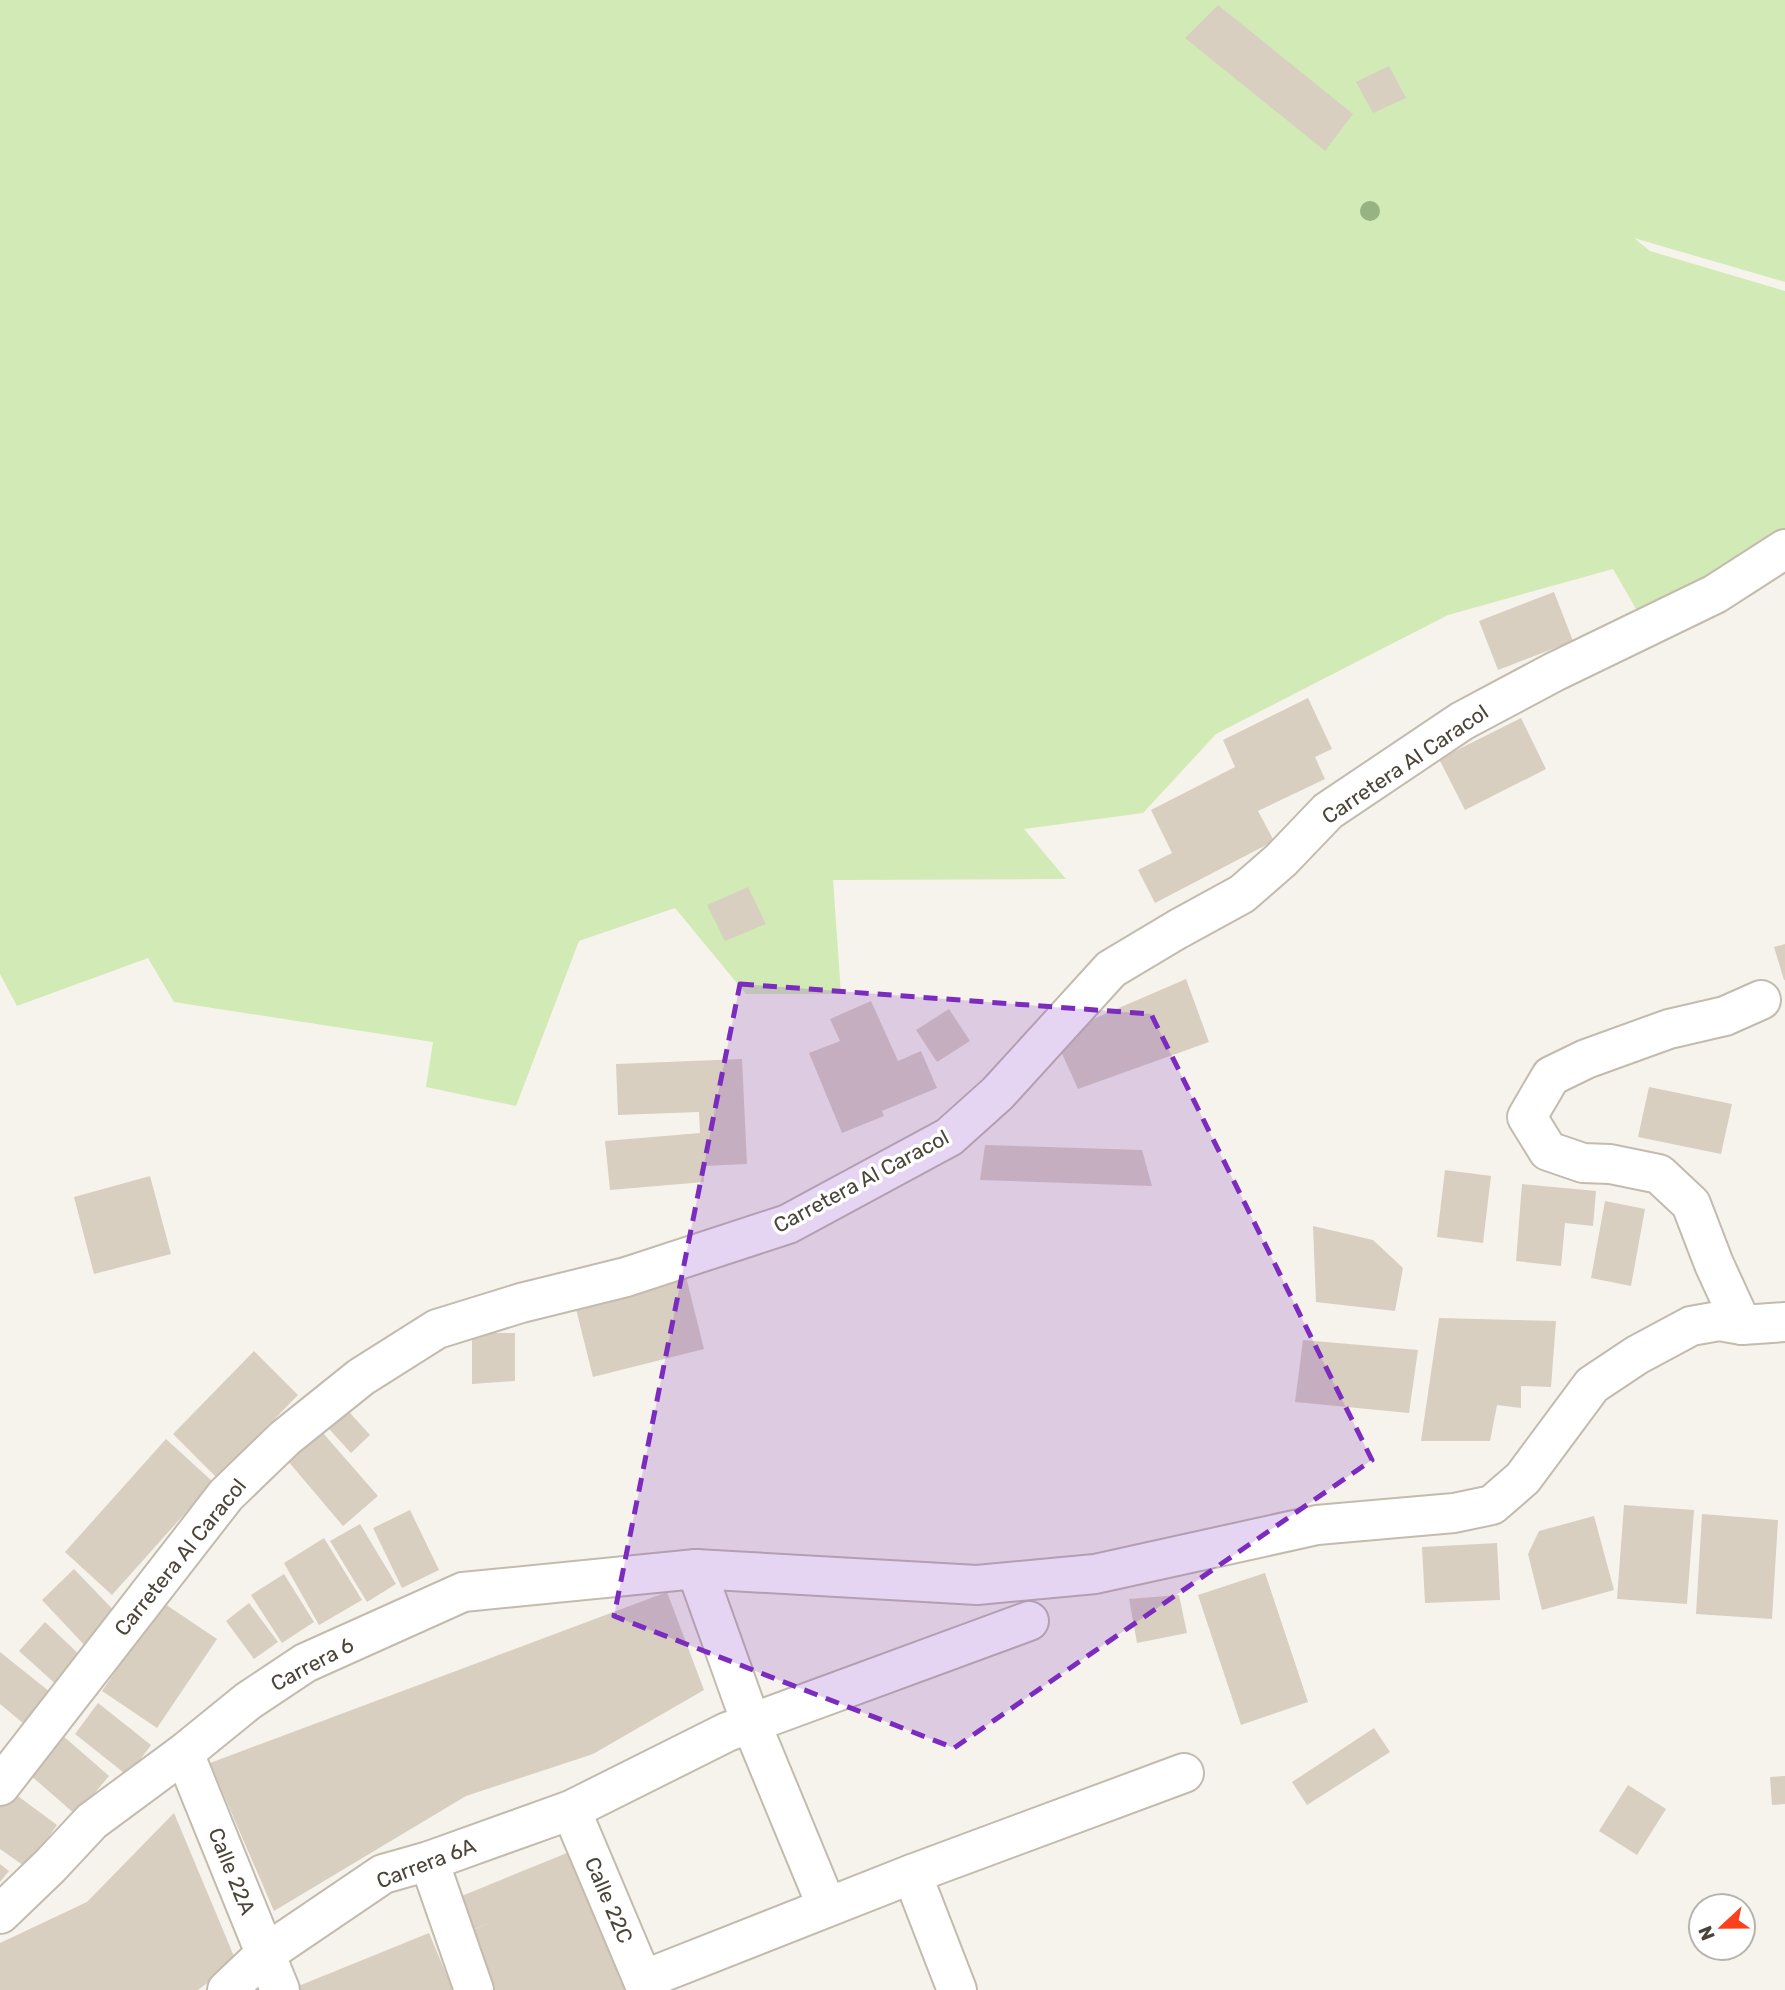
<svg xmlns="http://www.w3.org/2000/svg" width="1785" height="1990" font-family="Rubik,sans-serif">
  <style>
    .green { fill: #d2eab5 }
    .building { fill: #d8cfc1 }
    .lines { fill: none; stroke-linecap: round; stroke-linejoin: round }
    .minor-casing { stroke: #c2bbae; stroke-width: 42 }
    .minor { stroke: #fff; stroke-width: 38 }
    .tree { fill: #97b381 }
    .marked { fill: #7b2cbf; fill-opacity: 0.2; stroke: #7b2cbf; stroke-width: 5; stroke-dasharray: 14 9; stroke-linejoin: round }
    .labels { text-anchor: middle; dominant-baseline: central; stroke-width: 7; stroke-linejoin: round; paint-order: stroke }
    .street-label { font-size: 21px; fill: #4b4439; stroke: #fff }
  </style>
  <rect width="100%" height="100%" fill="#f6f3ec"/>
  <polygon class="green" points="0,0 1785,0 1785,282 1634,238 1650,251 1785,291 1785,531 1707,581 1639,614 1613,569 1448,615 1216,734 1143,813 1024,829 1066,879 833,880 841,994 746,994 675,908 579,941 516,1106 426,1087 433,1042 174,1002 148,958 17,1006 0,974"/>
  <g class="building">
    <polygon points="1218,5 1353,114 1325,151 1185,38"/>
    <polygon points="1389,66 1406,98 1373,113 1356,82"/>
    <polygon points="1554,592 1573,641 1498,670 1479,621"/>
    <polygon points="1308,698 1332,749 1315,757 1325,779 1258,811 1274,841 1155,903 1138,870 1172,853 1151,810 1235,767 1223,740"/>
    <polygon points="1521,718 1546,769 1465,810 1439,759"/>
    <polygon points="748,887 766,924 725,941 707,905"/>
    <polygon points="1785,944 1785,980 1784,980 1774,947"/>
    <polygon points="1186,979 1209,1042 1078,1089 1054,1036"/>
    <polygon points="871,1001 898,1061 921,1051 937,1088 882,1111 884,1116 842,1133 809,1053 840,1041 830,1019"/>
    <polygon points="949,1009 970,1041 937,1062 916,1030"/>
    <polygon points="742,1059 747,1164 703,1166 704,1182 610,1190 605,1141 700,1133 699,1112 618,1115 616,1064"/>
    <polygon points="1649,1087 1732,1104 1721,1154 1638,1137"/>
    <polygon points="985,1145 1142,1150 1152,1186 980,1180"/>
    <polygon points="1445,1170 1491,1176 1483,1243 1437,1237"/>
    <polygon points="150,1176 171,1254 94,1274 74,1197"/>
    <polygon points="1522,1184 1596,1191 1593,1226 1565,1223 1561,1266 1516,1261"/>
    <polygon points="1605,1201 1645,1209 1631,1286 1591,1278"/>
    <polygon points="1313,1226 1373,1240 1403,1268 1395,1311 1316,1302"/>
    <polygon points="685,1273 704,1349 593,1377 574,1301"/>
    <polygon points="1439,1318 1556,1321 1551,1387 1521,1386 1521,1408 1497,1405 1490,1441 1421,1441"/>
    <polygon points="472,1333 515,1333 515,1381 472,1384"/>
    <polygon points="1303,1340 1418,1350 1409,1413 1295,1402"/>
    <polygon points="254,1351 298,1395 217,1478 173,1434"/>
    <polygon points="340,1402 370,1435 351,1453 321,1420"/>
    <polygon points="316,1425 378,1496 343,1526 282,1454"/>
    <polygon points="166,1439 213,1482 112,1595 65,1552"/>
    <polygon points="1624,1505 1694,1510 1687,1604 1617,1599"/>
    <polygon points="410,1510 439,1570 402,1588 373,1528"/>
    <polygon points="1702,1514 1778,1520 1772,1619 1696,1614"/>
    <polygon points="1594,1516 1614,1590 1542,1610 1528,1554 1539,1531"/>
    <polygon points="360,1524 396,1584 367,1602 330,1541"/>
    <polygon points="324,1538 362,1600 319,1625 284,1563"/>
    <polygon points="1497,1543 1500,1600 1425,1603 1422,1547"/>
    <polygon points="74,1569 122,1619 89,1650 42,1600"/>
    <polygon points="1265,1573 1308,1702 1241,1725 1198,1595"/>
    <polygon points="284,1574 314,1622 282,1643 251,1595"/>
    <polygon points="667,1592 704,1690 593,1754 466,1796 274,1911 210,1763"/>
    <polygon points="1179,1595 1187,1633 1137,1643 1129,1599"/>
    <polygon points="162,1602 217,1639 157,1728 102,1691"/>
    <polygon points="249,1603 278,1642 254,1659 226,1621"/>
    <polygon points="45,1622 84,1659 59,1687 19,1651"/>
    <polygon points="0,1652 55,1696 29,1728 0,1704"/>
    <polygon points="98,1703 151,1745 128,1776 75,1734"/>
    <polygon points="1374,1728 1390,1752 1307,1805 1292,1782"/>
    <polygon points="62,1735 109,1776 76,1815 29,1774"/>
    <polygon points="1785,1776 1785,1804 1772,1805 1770,1777"/>
    <polygon points="1628,1785 1666,1809 1637,1855 1599,1831"/>
    <polygon points="11,1791 57,1825 27,1868 0,1849 0,1806"/>
    <polygon points="174,1813 236,1961 198,1990 0,1990 0,1943 87,1902"/>
    <polygon points="579,1848 636,1990 473,1990 452,1939 491,1922 450,1939 437,1906"/>
    <polygon points="0,1864 9,1871 0,1882"/>
    <polygon points="429,1933 453,1990 297,1990 296,1987"/>
  </g>
  <g class="lines">
    <defs>
      <g id="minor">
        <polyline points="1742,1325 1714,1264 1691,1204 1659,1174 1610,1164 1583,1163 1548,1151 1527,1117 1551,1076 1586,1059 1669,1029 1725,1016 1761,1000"/>
        <polyline points="696,1569 751,1723 827,1907"/>
        <polyline points="184,1753 280,1990"/>
        <polyline points="0,1786 226,1495 285,1438 361,1377 437,1329 521,1303 626,1277 788,1224 949,1137 998,1093 1111,969 1178,929 1242,894 1281,860 1328,811 1462,721 1554,672 1715,594 1785,549"/>
        <polyline points="571,1810 647,1990"/>
        <polyline points="429,1861 474,1990"/>
        <polyline points="912,1874 957,1990"/>
        <polyline points="0,1914 50,1866 92,1821 184,1753 248,1701 305,1663 463,1592 696,1569 977,1585 1095,1574 1317,1525 1454,1513 1492,1505 1523,1478 1592,1385 1637,1355 1691,1326 1719,1321 1742,1325 1785,1322"/>
        <polyline points="643,1980 912,1874 1184,1773"/>
        <polyline points="227,1990 265,1954 383,1874 429,1861 571,1810 727,1732 1029,1621"/>
      </g>
    </defs>
    <use href="#minor" class="minor-casing"/>
    <use href="#minor" class="minor"/>
  </g>
  <circle class="tree" cx="1370" cy="211" r="10"/>
  <path class="marked" d="M740 984 1151 1014 1372 1460 954 1748 614 1616Z"/>
  <g class="labels">
    <g class="street-label">
      <text transform="translate(1405 764) rotate(-34)">Carretera Al Caracol</text>
      <text transform="translate(861 1181) rotate(-28)">Carretera Al Caracol</text>
      <text transform="translate(180 1557) rotate(-51)">Carretera Al Caracol</text>
      <text transform="translate(312 1664) rotate(-28)">Carrera 6</text>
      <text transform="translate(426 1863) rotate(-21)">Carrera 6A</text>
      <text transform="translate(232 1871) rotate(68)">Calle 22A</text>
      <text transform="translate(609 1900) rotate(67)">Calle 22C</text>
    </g>
  </g>
  <g transform="translate(1722 1927) rotate(248)"><circle r="33" fill="#ffffff" stroke="#b7b4b0" stroke-width="2"/>
  <path d="M0-5L12 26L0 18L-12 26Z" fill="#fc3f1d"/>
  <text y="-10" font-size="19" font-weight="bold" text-anchor="middle" fill="#4b4439">N</text>
  </g>
</svg>
